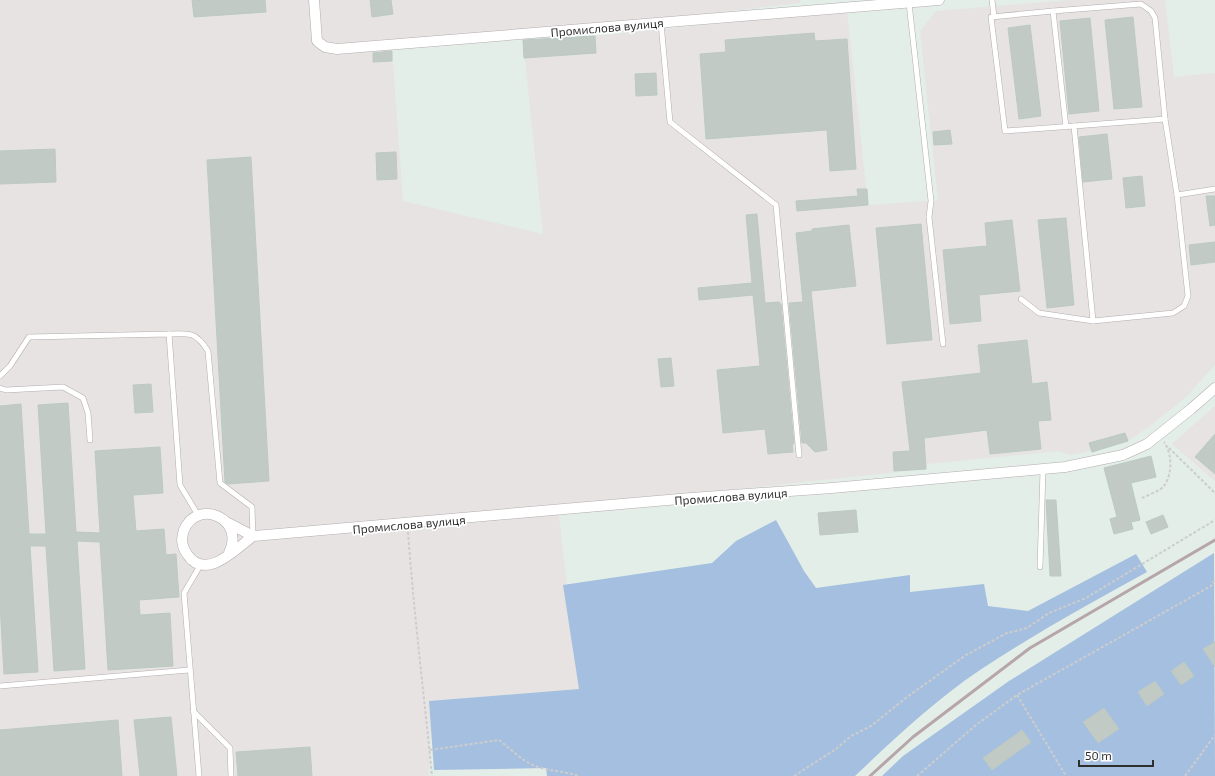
<svg xmlns="http://www.w3.org/2000/svg" width="1215" height="776" font-family="'Exo 2',sans-serif">
  <style>
    .industrial { fill: #e7e3e2 }
    .green { fill: #a4bfdf }
    .building { fill: #c1cac4; stroke: #bbcac3 }
    .lines { fill: none; stroke-linecap: round; stroke-linejoin: round }
    .service-casing { stroke: #b5abae; stroke-width: 6 }
    .minor-casing { stroke: #b5abae; stroke-width: 11 }
    .path { stroke: #cdcdcd; stroke-width: 2; stroke-dasharray: 3 2; stroke-linecap: butt }
    .service { stroke: #fff; stroke-width: 5 }
    .minor { stroke: #fff; stroke-width: 10 }
    .rail { stroke: #b6a5a9; stroke-width: 3 }
    .labels { text-anchor: middle; dominant-baseline: central; stroke-width: 3.5; stroke-linejoin: round; paint-order: stroke }
    .street-label { font-size: 12px; fill: #2e2e2e; stroke: #fff }
  </style>
  <rect width="100%" height="100%" fill="#e2eee7"/>
  <g class="industrial">
    <polygon points="0,0 800,0 800,3 392,49 403,201 543,234 523,40 595,36 847,11 868,205 938,200 920,31 936,11 1070,0 1165,0 1174,77 1215,73 1215,365 1185,398 1150,426 1128,441 1092,451 1069,455 1059,451 927,464 926,469 558,508 579,689 429,701 431,725 429,776 0,776"/>
    <polygon points="1215,406 1215,481 1172,444"/>
  </g>
  <g class="green">
    <path d="M776 520 804 571 816 588 910 575V592L984 584 988 606 1028 611 1136 554 1147 572C1090 603 1033 635 980 670 934 701 894 739 855 776H547L546 768 434 770 429 701 579 689 563 585 712 563 736 541Z"/>
    <polygon points="1214,553 1215,776 882,776 903,756 1009,681"/>
  </g>
  <g class="building">
    <polygon points="192,0 265,0 266,12 194,17"/>
    <polygon points="370,0 391,0 393,14 372,17"/>
    <polygon points="1133,17 1142,107 1114,109 1105,20"/>
    <polygon points="1090,18 1099,111 1069,114 1060,21"/>
    <polygon points="1030,25 1041,116 1019,119 1008,28"/>
    <polygon points="814,33 815,41 847,39 856,169 830,171 827,130 706,139 700,54 726,52 725,40"/>
    <polygon points="595,36 596,53 524,58 523,40"/>
    <polygon points="392,51 392,61 373,62 373,53"/>
    <polygon points="656,73 657,95 636,96 635,74"/>
    <polygon points="950,130 952,144 934,145 933,132"/>
    <polygon points="1107,134 1112,179 1083,182 1079,137"/>
    <polygon points="55,149 56,182 0,184 0,151"/>
    <polygon points="396,152 397,179 377,180 376,153"/>
    <polygon points="251,157 269,481 228,484 225,482 207,160"/>
    <polygon points="1142,176 1145,206 1126,208 1123,178"/>
    <polygon points="857,189 867,189 868,205 797,211 796,201 858,196"/>
    <polygon points="1206,196 1215,196 1215,225 1210,226"/>
    <polygon points="757,214 765,303 779,302 781,304 794,444 792,444 793,452 768,454 765,429 723,433 717,370 760,366 753,295 699,300 698,288 752,283 746,215"/>
    <polygon points="1066,218 1074,305 1047,308 1038,220"/>
    <polygon points="1012,220 1020,291 979,295 981,321 950,324 943,250 987,246 985,223"/>
    <polygon points="921,224 932,340 887,344 876,228"/>
    <polygon points="849,225 856,286 811,291 827,450 815,452 806,443 802,443 789,303 803,302 796,233 812,231 812,229"/>
    <polygon points="1215,242 1215,262 1191,265 1189,245"/>
    <polygon points="1027,340 1032,384 1047,382 1051,420 1038,421 1041,449 990,454 987,430 924,438 926,469 894,471 893,452 910,451 902,382 981,373 978,345"/>
    <polygon points="671,358 674,386 661,387 658,359"/>
    <polygon points="151,384 153,412 135,413 133,385"/>
    <polygon points="68,403 76,532 100,533 95,451 160,447 163,493 133,495 136,531 164,529 166,555 176,554 179,597 139,600 140,615 170,613 173,666 108,670 100,542 77,541 85,669 54,671 46,546 30,546 38,672 4,674 0,605 0,406 21,404 29,534 46,534 38,405"/>
    <polygon points="1125,433 1128,441 1092,452 1089,443"/>
    <polygon points="1215,434 1215,474 1195,457"/>
    <polygon points="1151,456 1156,477 1131,483 1140,520 1131,522 1133,529 1114,534 1110,519 1117,517 1104,468"/>
    <polygon points="1046,500 1056,500 1061,576 1050,576"/>
    <polygon points="856,510 858,532 820,535 818,513"/>
    <polygon points="1163,515 1168,527 1151,534 1146,522"/>
    <polygon points="1215,642 1215,667 1203,649"/>
    <polygon points="1184,662 1194,676 1181,685 1171,671"/>
    <polygon points="1155,681 1164,694 1147,706 1138,692"/>
    <polygon points="1104,708 1119,729 1098,743 1083,722"/>
    <polygon points="171,717 177,776 140,776 134,720"/>
    <polygon points="118,720 122,776 0,776 0,730"/>
    <polygon points="1022,730 1031,742 992,770 983,758"/>
    <polygon points="310,747 312,776 238,776 236,752"/>
  </g>
  <g class="lines">
    <defs>
      <g id="service">
        <polyline points="992,0 994,17"/>
        <polyline points="909,3 931,201 929,217 943,344"/>
        <polyline points="1053,11 991,17 1005,131 1074,126"/>
        <polyline points="661,23 670,122 776,205 799,455"/>
        <polygon points="1165,119 1177,195 1188,296 1184,306 1173,313 1093,321 1074,126"/>
        <polyline points="1066,127 1053,11 1141,4 1151,11 1155,18 1165,119"/>
        <polyline points="1177,195 1215,189"/>
        <polyline points="1021,299 1039,313 1093,321"/>
        <path d="M169 334C190 333 196 332 208 351L220 483 252 507 253 536"/>
        <polyline points="0,376 10,366 29,337 169,334 180,485 198,515"/>
        <polyline points="0,388 6,390 63,387 83,398 88,413 90,440"/>
        <polyline points="1040,567 1043,470"/>
        <polyline points="0,686 189,670"/>
        <polyline points="193,711 230,748 231,776"/>
        <polyline points="199,776 184,593 201,564"/>
      </g>
      <g id="minor">
        <polyline points="314,0 317,41 325,47 337,49 939,0"/>
        <polyline points="228,523 253,536 691,498 832,488 1065,467 1123,455 1147,444 1191,409 1215,388"/>
        <path d="M229 553C246 518 197 498 184 530 181 538 182 547 187 554 205 582 236 549 253 536"/>
      </g>
    </defs>
    <use href="#service" class="service-casing"/>
    <use href="#minor" class="minor-casing"/>
    <g class="path">
      <polyline points="1169,448 1215,493"/>
      <path d="M1142 498C1148 495 1160 491 1164 486 1173 473 1172 453 1164 442"/>
      <path d="M408 532C414 614 424 695 432 776"/>
      <polyline points="1017,695 1066,776"/>
      <path d="M430 750 499 740C512 750 525 764 541 768 554 771 566 772 579 776"/>
      <polyline points="794,776 836,749 851,736 871,726 907,697 966,655 1007,633 1027,628 1049,613 1086,598 1215,520"/>
      <polyline points="917,776 976,725 1017,695 1211,586 1215,580"/>
      <polyline points="1185,776 1215,735"/>
    </g>
    <use href="#service" class="service"/>
    <use href="#minor" class="minor"/>
    <polyline class="rail" points="870,776 913,737 1030,648 1215,540"/>
  </g>
  <g class="labels">
    <g class="street-label">
      <text transform="translate(607 27) rotate(-5)">Промислова вулиця</text>
      <text transform="translate(731 496) rotate(-4)">Промислова вулиця</text>
      <text transform="translate(409 524) rotate(-5)">Промислова вулиця</text>
    </g>
  </g>
  <path d="M1079 760v6h74v-6" fill="none" stroke="#2e2e2e" stroke-width="2"/>
  <text x="1085" y="760" font-size="12" fill="#2e2e2e" stroke="#ffffff" stroke-width="3" paint-order="stroke">50 m</text>
</svg>
